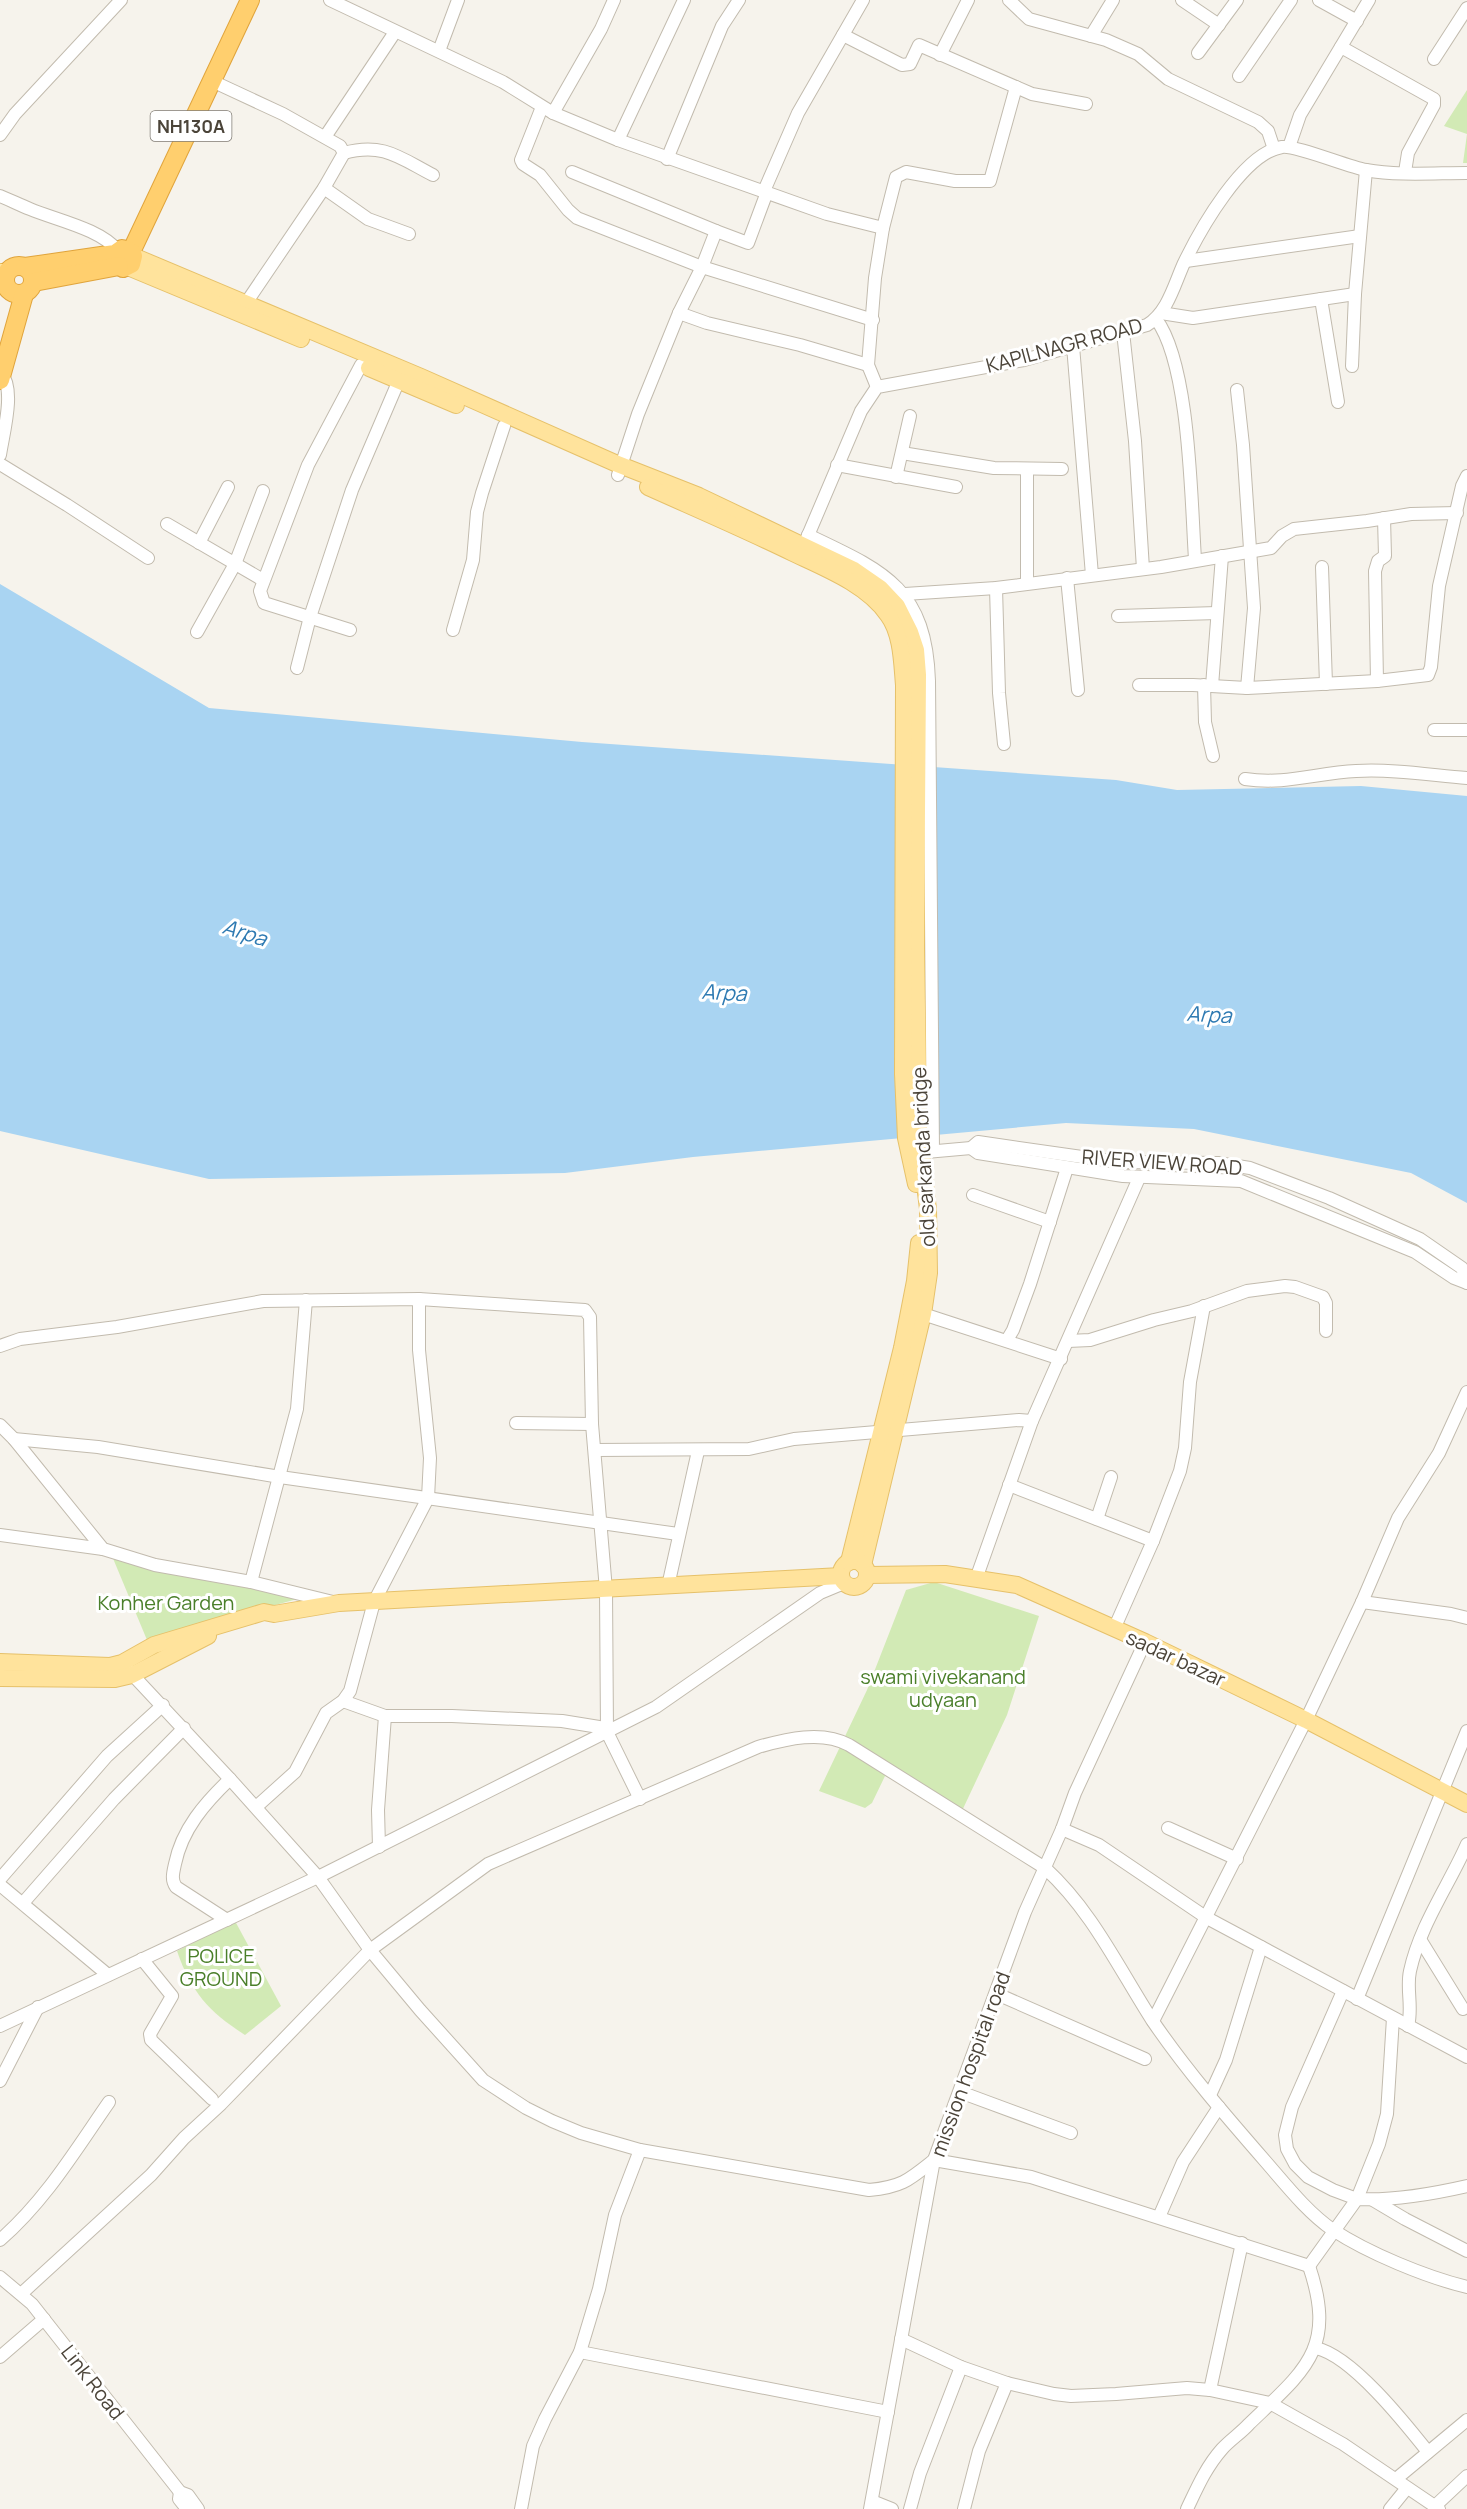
<svg xmlns="http://www.w3.org/2000/svg" width="1467" height="2509" font-family="Manrope,sans-serif">
  <style>
    .green { fill: #d2eab5 }
    .water { fill: #a9d4f2 }
    .lines { fill: none; stroke-linecap: round; stroke-linejoin: round }
    .minor-casing { stroke: #c2bbae; stroke-width: 14 }
    .major-casing { stroke: #e6c16a; stroke-width: 18 }
    .highway-casing { stroke: #e0a43c; stroke-width: 20 }
    .minor { stroke: #fff; stroke-width: 12 }
    .major { stroke: #ffe39c; stroke-width: 16 }
    .highway { stroke: #ffcf6e; stroke-width: 18 }
    .labels { text-anchor: middle; dominant-baseline: central; stroke-width: 6; stroke-linejoin: round; paint-order: stroke }
    .shield { fill: #fff; stroke: #817c74; stroke-width: 1.5 }
    .shield-label { font-size: 18px; font-weight: bold; fill: #4b4439 }
    .street-label { font-size: 20px; fill: #4b4439; stroke: #fff }
    .park-label { font-size: 20px; fill: #4a7f2a; stroke: #fff }
    .water-label { font-size: 21px; font-style: italic; fill: #2e7ab2; stroke: #fff }
  </style>
  <rect width="100%" height="100%" fill="#f6f3ec"/>
  <g class="green">
    <polygon points="1467,90 1467,163 1463,163 1467,134 1444,126"/>
    <polygon points="112,1556 301,1598 147,1640"/>
    <polygon points="934,1582 1039,1616 1007,1715 961,1813 885,1776 872,1803 865,1808 819,1791 867,1690 906,1590"/>
    <path d="M235 1921 281 2006 245 2035C209 2012 191 1992 177 1951Z"/>
  </g>
  <polygon class="water" points="0,584 209,708 582,742 1116,780 1177,790 1361,786 1467,796 1467,1203 1411,1173 1194,1129 1066,1123 693,1157 565,1173 209,1179 0,1131"/>
  <g class="lines">
    <defs>
      <g id="minor">
        <polyline points="330,0 503,82 553,113 618,140 827,214 883,228"/>
        <polyline points="1009,0 1029,19 1106,40 1138,54 1168,79 1258,122 1268,131 1274,149"/>
        <polyline points="1182,0 1219,25"/>
        <polyline points="1319,0 1357,21"/>
        <polyline points="843,35 902,65 910,64 919,45 1032,94 1086,104"/>
        <polyline points="1091,36 1113,0"/>
        <polyline points="1341,47 1434,99 1434,105 1408,153 1405,172"/>
        <polyline points="439,51 458,0"/>
        <polyline points="1198,53 1237,0"/>
        <polyline points="940,55 968,0"/>
        <polyline points="1434,59 1467,8"/>
        <polyline points="1239,76 1291,0"/>
        <polyline points="212,81 283,114 340,146 344,153 324,188 242,309"/>
        <polyline points="542,107 521,160 523,164 540,175 568,210 577,218 702,267 873,320"/>
        <polyline points="553,113 601,29 614,0"/>
        <polyline points="0,135 15,114 121,0"/>
        <polyline points="325,137 395,32"/>
        <polyline points="618,140 684,0"/>
        <polyline points="1289,147 1300,115 1369,0"/>
        <path d="M344 153C383 142 400 158 433 175"/>
        <polyline points="667,159 722,26 739,0"/>
        <polyline points="572,172 716,231"/>
        <polyline points="324,188 368,219 409,234"/>
        <polyline points="764,191 798,113 863,0"/>
        <path d="M0 196C10 200 20 205 30 209 56 220 101 229 118 251"/>
        <polyline points="1186,261 1360,236"/>
        <polyline points="1321,299 1338,402"/>
        <polyline points="679,313 707,323 800,345 868,365"/>
        <polyline points="1161,313 1193,318 1355,294"/>
        <path d="M1156 319C1190 364 1191 500 1195 559"/>
        <polyline points="1123,332 1135,441 1143,569"/>
        <polyline points="1073,346 1092,575"/>
        <polyline points="1352,366 1355,294 1366,170"/>
        <polyline points="877,387 868,365 875,278 883,228 896,177 906,172 955,181 990,181 1016,87"/>
        <polyline points="1237,390 1243,445 1254,608 1247,688"/>
        <polyline points="902,453 994,468 1062,469"/>
        <path d="M0 455C3 434 16 389 1 373"/>
        <polyline points="0,464 67,505 148,558"/>
        <polyline points="837,465 956,487"/>
        <polyline points="1027,469 1027,582"/>
        <polyline points="618,475 638,414 679,313 702,267 716,231 748,243 767,192"/>
        <polyline points="896,477 910,416"/>
        <polyline points="167,524 263,580"/>
        <path d="M808 535C884 571 926 588 929 681L933 1151"/>
        <polyline points="199,543 228,487"/>
        <path d="M801 552 861 411 877 387 1024 360 1147 325C1168 312 1174 285 1184 263 1200 230 1243 153 1282 147 1296 145 1348 167 1366 170 1398 176 1434 173 1467 173"/>
        <polyline points="1322,567 1326,684"/>
        <polyline points="1067,578 1078,690"/>
        <polyline points="996,588 999,693 1004,744"/>
        <polyline points="905,594 996,588 1161,567 1271,548 1282,536 1294,529 1367,521 1411,514 1457,513"/>
        <polyline points="1118,616 1217,613"/>
        <polyline points="350,630 264,603 260,591 308,465 361,365"/>
        <polyline points="453,630 473,560 477,512 482,493 504,426"/>
        <polyline points="197,632 235,564 263,491"/>
        <polyline points="297,668 310,617 352,490 402,373"/>
        <polyline points="1377,681 1375,571 1378,561 1385,556 1384,518"/>
        <polyline points="1139,685 1193,685 1247,688 1377,681 1428,675 1431,667 1439,586 1462,486 1467,476"/>
        <polyline points="1204,685 1205,722 1213,756"/>
        <polyline points="1212,686 1222,556"/>
        <polyline points="1434,730 1467,730"/>
        <path d="M1245 779C1286 785 1316 773 1356 771 1393 769 1430 775 1467 778"/>
        <polyline points="971,1148 978,1153 1123,1176 1241,1181 1415,1252 1454,1278 1467,1283"/>
        <polyline points="926,1152 971,1148 978,1142 1117,1162 1218,1163 1250,1168 1329,1198 1420,1239 1462,1268 1467,1283"/>
        <polyline points="973,1195 1050,1222"/>
        <polyline points="923,1314 1061,1359"/>
        <polyline points="1007,1340 1013,1330 1030,1284 1067,1168"/>
        <polyline points="1068,1341 1090,1340 1154,1320 1192,1311 1247,1291 1285,1286 1295,1287 1323,1297 1326,1303 1326,1331"/>
        <polyline points="0,1346 20,1339 117,1327 263,1301 419,1299 585,1310 590,1317 592,1424 606,1590 607,1732 640,1799"/>
        <polyline points="516,1423 592,1424"/>
        <polyline points="0,1425 14,1439 103,1549 155,1565 251,1582 333,1602"/>
        <polyline points="14,1439 98,1447 280,1477 678,1534"/>
        <polyline points="596,1450 749,1449 794,1439 1019,1420 1032,1421"/>
        <polyline points="1009,1485 1153,1541"/>
        <polyline points="1097,1519 1111,1477"/>
        <polyline points="0,1535 103,1549"/>
        <polyline points="976,1579 1032,1421 1139,1178"/>
        <polyline points="251,1582 297,1409 306,1300"/>
        <polyline points="668,1586 698,1451"/>
        <polyline points="1362,1602 1451,1614 1467,1618"/>
        <polyline points="1114,1629 1153,1541 1180,1471 1185,1448 1190,1382 1204,1306"/>
        <path d="M129 1671 230 1779 318 1877 370 1950 420 2010 483 2080 526 2108 552 2121 581 2133 640 2150 869 2190C902 2187 909 2180 934 2160L1031 2177 1309 2266"/>
        <polyline points="343,1701 385,1716 452,1716 562,1721 599,1727 607,1732"/>
        <polyline points="256,1807 295,1772 326,1713 343,1701 350,1691 374,1602 428,1498 430,1458 419,1350 419,1299"/>
        <polyline points="1168,1828 1237,1859"/>
        <polyline points="1062,1829 1099,1845 1207,1918 1467,2057"/>
        <polyline points="379,1847 378,1810 385,1716"/>
        <polyline points="0,1879 107,1756 163,1705"/>
        <polyline points="0,1885 108,1975"/>
        <polyline points="23,1903 114,1799 184,1728"/>
        <path d="M227 1920 176 1887C171 1880 173 1873 175 1864 182 1829 205 1803 230 1779"/>
        <polyline points="1421,1941 1463,2009"/>
        <polyline points="142,1959 172,1996 150,2034 151,2040 212,2099"/>
        <polyline points="1343,1991 1292,2107 1285,2135 1287,2149 1295,2164 1308,2177 1333,2190 1357,2199 1379,2144 1387,2114 1393,2018"/>
        <polyline points="997,1994 1145,2059"/>
        <polyline points="1357,1999 1467,1731"/>
        <polyline points="1153,2021 1306,1720 1362,1602 1398,1518 1439,1453 1467,1392"/>
        <polyline points="0,2026 318,1877 656,1707 820,1593 844,1583"/>
        <path d="M1408 2026C1413 2007 1406 1989 1410 1971 1420 1925 1449 1885 1467 1844"/>
        <polyline points="0,2081 38,2007"/>
        <polyline points="960,2092 1071,2133"/>
        <polyline points="1210,2095 1226,2060 1261,1947"/>
        <polyline points="1373,2200 1405,2219 1467,2251"/>
        <polyline points="1159,2217 1183,2162 1219,2107"/>
        <path d="M0 2240C45 2201 75 2151 109 2102"/>
        <path d="M1309 2266 1357 2199C1393 2201 1432 2194 1467 2186"/>
        <polyline points="0,2277 32,2304 180,2492 188,2495 198,2509"/>
        <path d="M21 2294 151 2175 184 2138 221 2104 370 1950 488 1864 758 1747C786 1739 822 1730 849 1745L1045 1868C1092 1911 1118 1967 1152 2020 1186 2070 1226 2116 1266 2162 1286 2185 1308 2213 1333 2230 1368 2253 1426 2277 1467 2287"/>
        <polyline points="901,2339 961,2367 1007,2383 1054,2394 1071,2396 1116,2394 1187,2388 1210,2390 1270,2403 1343,2444 1439,2509"/>
        <path d="M1316 2348C1352 2356 1405 2423 1428 2452"/>
        <polyline points="580,2352 888,2412"/>
        <polyline points="0,2357 44,2319"/>
        <polyline points="1210,2390 1242,2243"/>
        <polyline points="1396,2479 1467,2420"/>
        <polyline points="180,2492 179,2499 187,2509"/>
        <polyline points="872,2501 892,2509"/>
        <polyline points="1435,2506 1467,2476"/>
        <polyline points="521,2509 533,2446 545,2419 580,2352 599,2289 615,2215 640,2150"/>
        <polyline points="870,2509 934,2160 1025,1912 1062,1829 1075,1793 1145,1642"/>
        <polyline points="910,2509 920,2473 961,2367"/>
        <polyline points="964,2509 979,2451 1007,2383"/>
        <path d="M1187 2509C1197 2488 1206 2467 1222 2449 1230 2440 1241 2433 1249 2424 1305 2370 1337 2349 1309 2266"/>
        <polyline points="1390,2509 1407,2488"/>
      </g>
      <g id="major">
        <polyline points="133,256 421,377 615,463 699,496 854,570 880,588 897,606 910,632 916,650 918,675 916,948 919,1137 928,1209 929,1273 923,1314 863,1565"/>
        <polyline points="128,267 301,339"/>
        <polyline points="0,272 7,272"/>
        <polyline points="369,368 456,405"/>
        <path d="M648 487C697 509 746 530 793 553 825 568 868 585 888 615 902 634 902 663 904 685L903 1074 906 1138 916 1184"/>
        <circle cx="854" cy="1574" r="13"/>
        <polyline points="849,1562 902,1348 915,1281 919,1243"/>
        <polyline points="867,1575 945,1574 1017,1585 1145,1642 1306,1720 1467,1804"/>
        <polyline points="0,1662 110,1666 122,1663 154,1645 264,1612 274,1614 339,1603 841,1576"/>
        <polyline points="0,1678 115,1679 132,1675 208,1636"/>
      </g>
      <g id="highway">
        <polyline points="131,252 250,0"/>
        <circle cx="19" cy="280" r="14"/>
        <polyline points="25,267 115,254 122,249 131,252 133,256 131,264 123,268 116,263 115,254"/>
        <polyline points="34,282 119,266"/>
        <polyline points="0,380 24,294"/>
      </g>
    </defs>
    <use href="#minor" class="minor-casing"/>
    <use href="#major" class="major-casing"/>
    <use href="#highway" class="highway-casing"/>
    <use href="#minor" class="minor"/>
    <use href="#major" class="major"/>
    <use href="#highway" class="highway"/>
  </g>
  <g class="labels">
    <rect class="shield" x="150.5" y="111" width="81" height="30" rx="4.5"/>
    <g class="shield-label">
      <text x="191" y="126">NH130A</text>
    </g>
    <g class="street-label">
      <text transform="translate(1064 345) rotate(-15)">KAPILNAGR ROAD</text>
      <text transform="translate(923 1157) rotate(-93)">old sarkanda bridge</text>
      <text transform="translate(1162 1162) rotate(4)">RIVER VIEW ROAD</text>
      <text transform="translate(1176 1658) rotate(25)">sadar bazar</text>
      <text transform="translate(970 2064) rotate(-70)">mission hospital road</text>
      <text transform="translate(93 2382) rotate(52)">Link Road</text>
    </g>
    <g class="park-label">
      <text x="166" y="1602">Konher Garden</text>
      <text x="943" y="1676">swami vivekanand<tspan x="943" dy="23">udyaan</tspan></text>
      <text x="221" y="1955">POLICE<tspan x="221" dy="23">GROUND</tspan></text>
    </g>
    <g class="water-label">
      <text transform="translate(245 932) rotate(18)">Arpa</text>
      <text transform="translate(724 992) rotate(3)">Arpa</text>
      <text transform="translate(1209 1014) rotate(3)">Arpa</text>
    </g>
  </g>
</svg>
